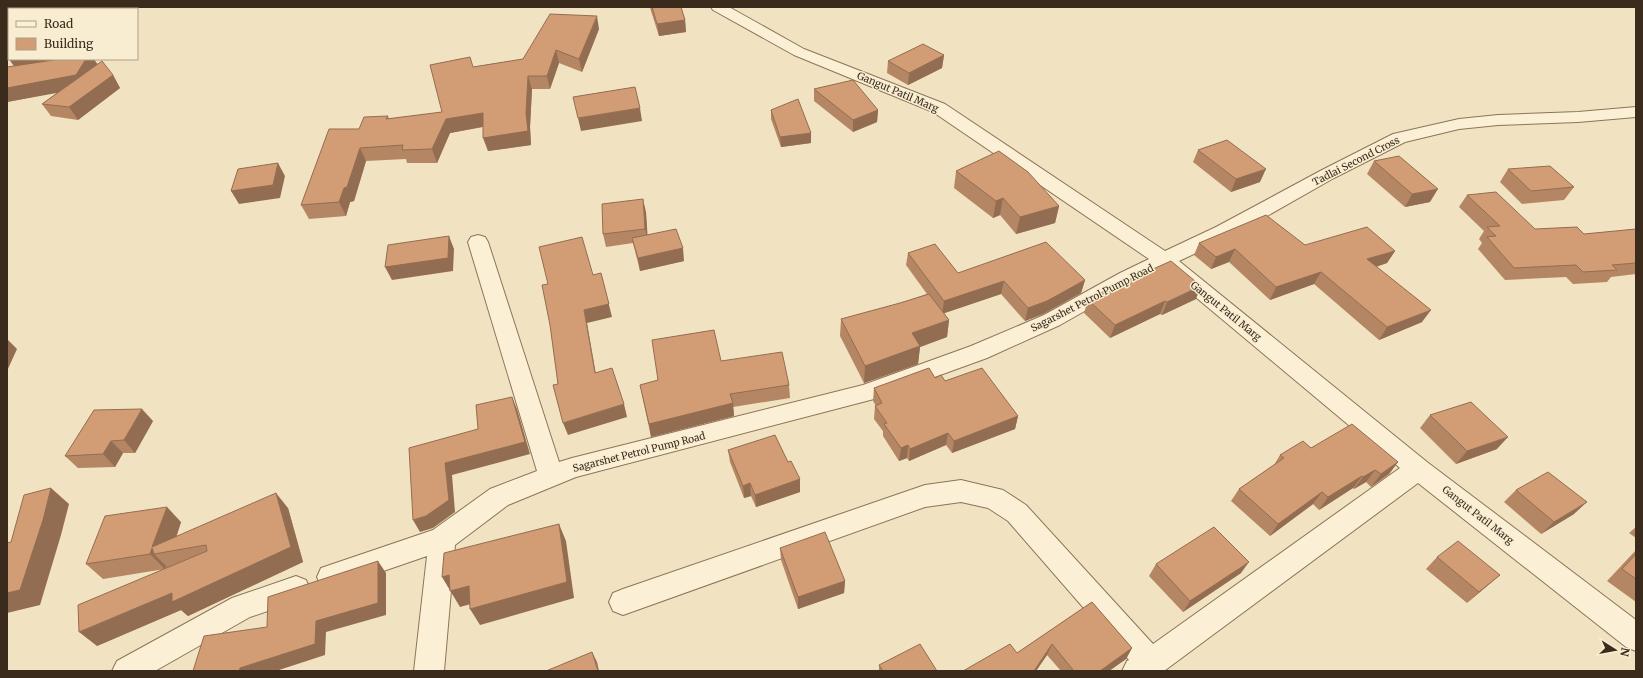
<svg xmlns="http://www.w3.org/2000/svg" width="1643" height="678" font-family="Merriweather,serif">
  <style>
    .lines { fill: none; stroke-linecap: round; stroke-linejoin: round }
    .minor-casing { stroke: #8c7457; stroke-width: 2 }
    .minor { fill: #fbf0d5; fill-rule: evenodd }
    .wall { fill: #b58664 }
    .shaded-wall { fill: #936d51 }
    .building { fill: #d29c74; stroke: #936d51 }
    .labels { text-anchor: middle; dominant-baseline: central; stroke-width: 3; stroke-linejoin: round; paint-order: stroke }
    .street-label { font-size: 10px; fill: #3b2b1d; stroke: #f8edd1 }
  </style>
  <rect width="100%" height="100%" fill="#f1e3c1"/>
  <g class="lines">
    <defs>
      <g id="minor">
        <polygon points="711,7 729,7 804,49 945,104 1165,251 1216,227 1322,170 1393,134 1459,119 1498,115 1578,112 1636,107 1636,117 1578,122 1498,125 1459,129 1405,142 1334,178 1230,237 1179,261 1427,462 1636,620 1636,651 1626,647 1418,483 1164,671 1122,671 1127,661 1129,660 1008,521 988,508 961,502 925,507 623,615 613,611 609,602 613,593 623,589 925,485 961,480 1003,490 1026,505 1153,644 1400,468 1162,269 1134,283 1060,325 987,358 874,399 576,477 508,505 455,545 444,671 414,671 427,556 331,589 321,586 317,577 321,568 433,530 490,489 537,471 468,242 471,237 478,235 485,237 488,242 559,462 572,458 863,385 971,346 1044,315 1120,273 1149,259 933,112 794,55 713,10"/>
        <polygon points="296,576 306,580 310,589 306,598 250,617 155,671 112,671 117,661 232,598"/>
      </g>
    </defs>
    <use href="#minor" class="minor-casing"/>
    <use href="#minor" class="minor"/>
  </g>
  <g class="wall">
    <polygon points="650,7 681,7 685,20 686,32 659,36 651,11"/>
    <polygon points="599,29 582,72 559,63 550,89 532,89 530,127 531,145 488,151 483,127 450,133 437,163 407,163 406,159 366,161 354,201 350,202 346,216 309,219 301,205 359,129 388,116 389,119 442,112 473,67 523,59"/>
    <polygon points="944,55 942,68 908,85 887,73 888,61"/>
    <polygon points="9,59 51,59 51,60 97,65 113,75 120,88 78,120 51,116 42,104 58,92 7,102 7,67 14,66"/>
    <polygon points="814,89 878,110 877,122 853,132 814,101"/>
    <polygon points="771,110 811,143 781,147 771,119"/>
    <polygon points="1198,150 1260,182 1231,192 1193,162"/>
    <polygon points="1374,161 1430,202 1405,207 1367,174"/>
    <polygon points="1508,169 1574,187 1564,200 1522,204 1500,182"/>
    <polygon points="956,171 1059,206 1055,223 1016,234 1000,215 993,218 954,188"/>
    <polygon points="1467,195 1535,229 1584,234 1636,229 1636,274 1611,277 1607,282 1573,284 1566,277 1505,280 1478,249 1482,243 1479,239 1484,231 1459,207"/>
    <polygon points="646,212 647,235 684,261 640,271 633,243 606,247 603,234"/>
    <polygon points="1199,243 1305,245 1395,251 1387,263 1376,267 1422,322 1379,340 1314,284 1270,300 1229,262 1211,269 1194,255"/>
    <polygon points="908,253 958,273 1085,280 1081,293 1043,314 1025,321 1001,294 944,313 949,320 947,337 920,347 918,364 864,383 840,336 841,319 900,303 927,294 906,265"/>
    <polygon points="1196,299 1162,315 1160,314 1110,338 1084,313 1088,300"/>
    <polygon points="721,361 789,385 790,398 733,407 734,416 651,437 640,385 658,380"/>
    <polygon points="935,378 945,381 1018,416 1015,429 952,453 946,445 909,461 907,458 899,461 883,436 883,431 874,419 875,406 876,406 873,401 874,388"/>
    <polygon points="1430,415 1497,449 1456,464 1420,428"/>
    <polygon points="153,421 135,453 123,453 115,467 78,468 65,456"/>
    <polygon points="1311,448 1398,462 1389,474 1371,487 1366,482 1354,489 1353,488 1319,510 1313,504 1270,536 1231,501 1239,489 1274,465 1280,455"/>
    <polygon points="728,450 788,462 800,479 800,492 756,507 751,496 744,498 730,462"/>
    <polygon points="1516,490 1574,514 1541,534 1504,502"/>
    <polygon points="288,508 303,562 188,616 181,610 97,646 165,569 103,579 86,564 181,522 176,537"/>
    <polygon points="1636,527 1636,538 1629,533"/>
    <polygon points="780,548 845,581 844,593 798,609 781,560"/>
    <polygon points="1636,550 1636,602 1607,581"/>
    <polygon points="1437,557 1500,575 1467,603 1426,569"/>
    <polygon points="1156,564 1241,573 1183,612 1149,576"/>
    <polygon points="1092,602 1132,648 1126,659 1109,671 1061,671 1047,655 1036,671 963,671 1017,653"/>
    <polygon points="879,665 937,671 879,671"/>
  </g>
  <g class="shaded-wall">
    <polygon points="597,16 599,29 582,72 579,59"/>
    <polygon points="685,20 686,32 659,36 657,24"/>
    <polygon points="556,50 559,63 550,89 547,76"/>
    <polygon points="7,54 9,54 9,59 51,59 50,62 14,66 7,56"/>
    <polygon points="944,55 942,68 908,85 909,73"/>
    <polygon points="86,59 94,59 98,65 84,88 7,102 7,88"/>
    <polygon points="113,75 120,88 78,120 69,107"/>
    <polygon points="528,76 532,89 530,127 531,145 488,151 483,138 526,113"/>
    <polygon points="640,108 642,121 581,131 578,118"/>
    <polygon points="878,110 877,122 853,132 853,120"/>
    <polygon points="483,113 487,126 450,133 437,163 432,149 446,119"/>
    <polygon points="811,133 811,143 781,147 780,137"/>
    <polygon points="360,148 366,161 354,201 350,202 346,216 339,202 344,188"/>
    <polygon points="278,163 285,176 280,198 239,204 231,191"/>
    <polygon points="1266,169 1260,182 1231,192 1236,179"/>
    <polygon points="1438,189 1430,202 1405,207 1412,194"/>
    <polygon points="1003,198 1000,215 993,218 996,201"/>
    <polygon points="643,199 646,212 648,242 645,229"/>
    <polygon points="1059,206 1055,223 1016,234 1020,217"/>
    <polygon points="449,236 454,249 453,271 392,280 385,267"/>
    <polygon points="683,248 684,261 640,271 638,258"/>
    <polygon points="1235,249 1229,262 1211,269 1216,257"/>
    <polygon points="1395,251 1387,263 1360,272 1367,259"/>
    <polygon points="1321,272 1314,284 1270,300 1276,287"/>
    <polygon points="601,273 612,317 587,323 598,386 595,373 584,310"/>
    <polygon points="1085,280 1081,293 1043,314 1025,321 1028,308"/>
    <polygon points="1004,281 1001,294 942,314 944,301"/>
    <polygon points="1201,286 1196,299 1162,315 1167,302"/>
    <polygon points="1165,301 1160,314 1110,338 1115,325"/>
    <polygon points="1431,310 1422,322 1379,340 1387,327"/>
    <polygon points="949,320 947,337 920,347 918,364 864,383 865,366 912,333"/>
    <polygon points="7,339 17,349 7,371"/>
    <polygon points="512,397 517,409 530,454 452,475 455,512 433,528 420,532 413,520 445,463"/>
    <polygon points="733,403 734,416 651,437 649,424"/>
    <polygon points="624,404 627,417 568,435 563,423"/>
    <polygon points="142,409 153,421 135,453 124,440"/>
    <polygon points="1018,416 1015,429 952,453 954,441"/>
    <polygon points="948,433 946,445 909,461 910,449"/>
    <polygon points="1508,437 1497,449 1456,464 1467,451"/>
    <polygon points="111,441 123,453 115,467 103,454"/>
    <polygon points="908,445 907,458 899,461 901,448"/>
    <polygon points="1398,462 1389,474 1371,487 1381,474"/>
    <polygon points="1375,470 1366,482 1354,489 1363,477"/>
    <polygon points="1362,476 1353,488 1319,510 1328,497"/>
    <polygon points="800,479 800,492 756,507 755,495"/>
    <polygon points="750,483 751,496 744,498 743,486"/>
    <polygon points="51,488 69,504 61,535 40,605 7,613 7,593"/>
    <polygon points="1322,492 1313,504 1270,536 1278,524"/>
    <polygon points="276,493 288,508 303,562 188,616 181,610 97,646 79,632 172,593"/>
    <polygon points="1587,502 1574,514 1541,534 1554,522"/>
    <polygon points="167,507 181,522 172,551 152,547"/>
    <polygon points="559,524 566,541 574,598 480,625 470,609"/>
    <polygon points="152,548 154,554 166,566 165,569 150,554"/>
    <polygon points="378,561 386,573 386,615 326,632 325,655 276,671 239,671 240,668 316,621"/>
    <polygon points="1249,562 1241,573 1183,612 1190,601"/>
    <polygon points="449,575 469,586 478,602 460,607 442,577"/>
    <polygon points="1500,575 1487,586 1467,603 1479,592"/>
    <polygon points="845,581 844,593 798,609 798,597"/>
    <polygon points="1052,644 1047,655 1036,671 1034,671"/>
    <polygon points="1132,648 1126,659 1109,671 1100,671"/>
    <polygon points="592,652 597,662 599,671 598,671"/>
  </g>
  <g class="building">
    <polygon points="652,7 681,7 685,20 657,24"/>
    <polygon points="550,14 597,16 579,59 556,50 547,76 528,76 526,113 528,131 483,138 483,113 446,119 432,149 402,150 403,145 360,148 347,187 344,188 339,202 301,205 329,129 359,129 364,117 388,116 386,119 442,112 430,65 470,57 473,67 523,59"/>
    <polygon points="923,44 944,55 909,73 888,61"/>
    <polygon points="9,48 9,54 7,54 7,52"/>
    <polygon points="60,59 86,59 76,75 7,88 7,67"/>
    <polygon points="102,61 113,75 69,107 42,104"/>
    <polygon points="853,80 878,110 853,120 814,89"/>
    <polygon points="635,87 640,108 578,118 573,97"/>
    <polygon points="798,99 811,133 780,137 771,110"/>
    <polygon points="1227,140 1266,169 1236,179 1198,150"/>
    <polygon points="999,151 1028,172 1059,206 1020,217 1003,198 996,201 956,171"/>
    <polygon points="1399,156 1438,189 1412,194 1374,161"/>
    <polygon points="278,163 273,185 231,191 238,169"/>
    <polygon points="1550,166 1574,187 1531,191 1508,169"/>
    <polygon points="1496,192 1535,229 1577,227 1584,234 1636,229 1636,263 1612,265 1617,270 1583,272 1576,265 1514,268 1487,237 1496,236 1487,227 1500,226 1467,195"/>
    <polygon points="643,199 645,229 603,234 602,204"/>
    <polygon points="1266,215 1305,245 1367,227 1395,251 1367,259 1431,310 1387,327 1321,272 1276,287 1235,249 1216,257 1199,243"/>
    <polygon points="676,229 683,248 638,258 632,238"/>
    <polygon points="449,236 448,258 385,267 388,245"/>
    <polygon points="582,237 593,275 601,273 609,304 584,310 595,373 612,368 624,404 563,423 553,385 558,384 550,325 542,285 548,284 539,247"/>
    <polygon points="1046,242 1085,280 1047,301 1028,308 1004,281 944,301 908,253 935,244 958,273"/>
    <polygon points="1171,261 1201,286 1167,302 1165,301 1115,325 1088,300 1106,290"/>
    <polygon points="929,294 949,320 912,333 920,346 865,366 841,319 900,303"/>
    <polygon points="714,330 721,361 782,352 789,385 730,394 733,403 649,424 640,385 658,380 652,340"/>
    <polygon points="929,368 935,378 941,375 945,381 982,368 1018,416 954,441 948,433 910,449 908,445 901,448 884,424 887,423 875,406 882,403 874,388"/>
    <polygon points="512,397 525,442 445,463 449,500 426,516 413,520 409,448 478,429 476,405"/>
    <polygon points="1471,402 1508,437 1467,451 1430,415"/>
    <polygon points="142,409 124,440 111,441 103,454 65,456 94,410"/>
    <polygon points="1352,424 1398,462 1381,474 1375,470 1363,477 1362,476 1328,497 1322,492 1278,524 1239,489 1284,458 1280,455 1303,441 1311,448"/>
    <polygon points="775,435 788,462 791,461 800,479 755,495 750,483 743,486 728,450"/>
    <polygon points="1548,472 1587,502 1554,522 1516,490"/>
    <polygon points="51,488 43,520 20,590 7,593 7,543 11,542 24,495"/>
    <polygon points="276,493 291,547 172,602 172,593 79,632 78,605 207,551 206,545 154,554 152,548 150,554 86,564 105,516 167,507 152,547"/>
    <polygon points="559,524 567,582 470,609 469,586 450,591 449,575 442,577 444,553"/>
    <polygon points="1214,527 1249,562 1190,601 1156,564"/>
    <polygon points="825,532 845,581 798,597 780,548"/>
    <polygon points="1458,541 1500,575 1479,592 1437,557"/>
    <polygon points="1636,554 1636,579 1622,569"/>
    <polygon points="378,561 378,603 316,621 315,644 240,668 239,671 193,671 204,636 267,627 268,597"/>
    <polygon points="1092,602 1132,648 1100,671 1074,671 1052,644 1034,671 963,671 1010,644 1017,653"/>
    <polygon points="920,644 937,671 883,671 879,665"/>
    <polygon points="592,652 598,671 546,671"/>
  </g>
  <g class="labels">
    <g class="street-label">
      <text transform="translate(898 92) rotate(23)">Gangut Patil Marg</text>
      <text transform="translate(1356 161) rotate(-27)">Tadlai Second Cross</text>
      <text transform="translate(1092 298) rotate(-27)">Sagarshet Petrol Pump Road</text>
      <text transform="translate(1226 311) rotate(39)">Gangut Patil Marg</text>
      <text transform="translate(639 452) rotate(-14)">Sagarshet Petrol Pump Road</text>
      <text transform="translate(1478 515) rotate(38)">Gangut Patil Marg</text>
    </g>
  </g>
  <rect width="1643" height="678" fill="none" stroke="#3b2b1d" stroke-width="16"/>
  <rect x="8" y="8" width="130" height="52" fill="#f8edd1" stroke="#ac9f89"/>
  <rect x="16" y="21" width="20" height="6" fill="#fbf0d5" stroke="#ac9f89"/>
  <text x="44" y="28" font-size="12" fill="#3b2b1d">Road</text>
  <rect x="16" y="38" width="20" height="12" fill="#d29c74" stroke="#ac9f89"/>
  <text x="44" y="48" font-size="12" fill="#3b2b1d">Building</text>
  <g transform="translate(1615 650) rotate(101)" stroke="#f8edd1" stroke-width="3" paint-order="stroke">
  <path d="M0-3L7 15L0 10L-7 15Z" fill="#3b2b1d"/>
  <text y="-6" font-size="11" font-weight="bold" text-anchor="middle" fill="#3b2b1d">N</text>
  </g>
</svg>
